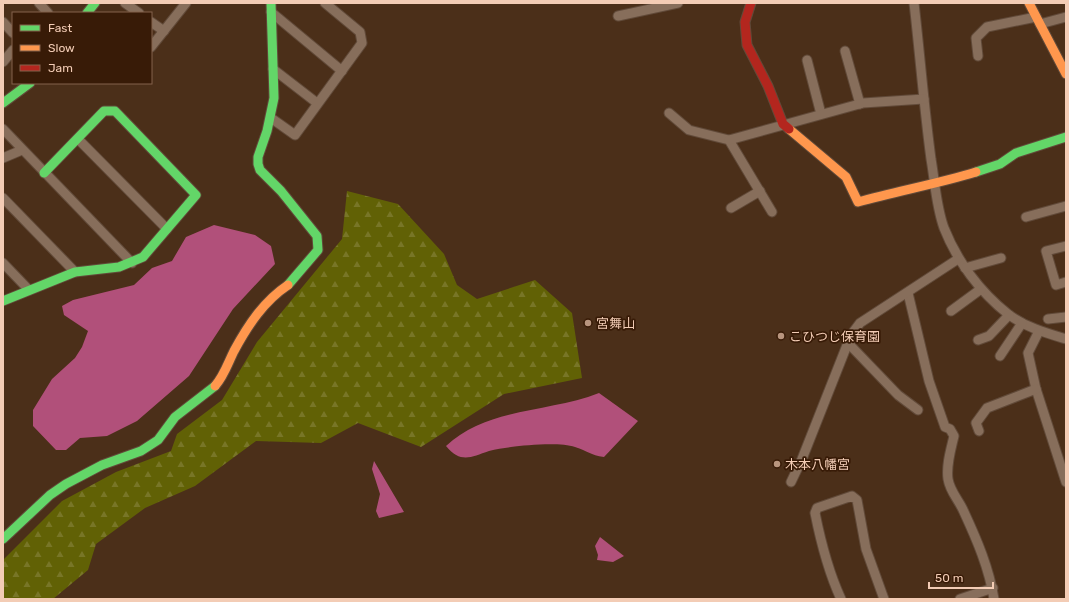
<svg xmlns="http://www.w3.org/2000/svg" width="1069" height="602" font-family="Rubik,'Noto Sans JP',sans-serif">
  <style>
    .forest { fill: url(#forest-firs) }
    .water { fill: #b1507a }
    .lines { fill: none; stroke-linecap: round; stroke-linejoin: round }
    .street-casing { stroke: #614a39; stroke-width: 11 }
    .fast-casing { stroke: #614a39; stroke-width: 11 }
    .slow-casing { stroke: #614a39; stroke-width: 11 }
    .jam-casing { stroke: #614a39; stroke-width: 11 }
    .street { stroke: #876e5b; stroke-width: 9 }
    .fast { stroke: #63d668; stroke-width: 9 }
    .slow { stroke: #ff974d; stroke-width: 9 }
    .jam { stroke: #b3261e; stroke-width: 9 }
    .poi-dot { fill: #b8957e; stroke: #381b07; stroke-width: 1.5 }
    .labels { text-anchor: middle; dominant-baseline: central; stroke-width: 3.5; stroke-linejoin: round; paint-order: stroke }
    .poi-label { font-size: 13px; fill: #f3ccb5; stroke: #381b07; text-anchor: start }
  </style>
  <defs>
    <pattern id="forest-firs" width="22" height="20" patternUnits="userSpaceOnUse"><rect width="22" height="20" fill="#616105"/><path d="M5 1l3.5 6h-7zM16 11l3.5 6h-7z" fill="#787627"/></pattern>
  </defs>
  <rect width="100%" height="100%" fill="#4b2f19"/>
  <polygon class="forest" points="347,191 398,204 444,254 457,285 477,299 535,280 572,313 582,378 504,394 421,447 358,423 321,443 256,441 195,486 145,508 96,544 88,570 53,599 3,599 3,560 62,501 116,472 171,451 177,434 222,400 257,342 342,239"/>
  <g class="water">
    <polygon points="214,225 255,235 271,246 275,264 233,309 189,376 137,421 107,436 80,438 66,450 56,450 33,426 33,410 52,379 75,358 82,347 88,331 64,315 62,306 73,300 134,285 152,268 172,261 186,237"/>
    <path d="M599 393 638 421 604 457C590 455 588 451 575 447 560 442 527 445 511 447 504 448 496 449 489 451 471 457 461 464 446 446 487 407 548 413 599 393Z"/>
    <polygon points="374,461 404,512 379,518 376,511 380,494 372,469"/>
    <polygon points="600,537 624,556 613,562 597,560 598,555 595,546"/>
  </g>
  <g class="lines">
    <defs>
      <g id="street">
        <polyline points="39,3 48,13"/>
        <polyline points="125,3 139,13"/>
        <path d="M914 3C920 55 924 107 931 159 935 182 936 206 944 228 957 261 980 292 1008 314 1025 327 1046 333 1066 339"/>
        <polyline points="271,12 342,71"/>
        <polyline points="618,16 678,3"/>
        <polyline points="3,22 13,33"/>
        <polyline points="151,22 164,31"/>
        <polyline points="1040,24 1066,17"/>
        <polyline points="151,47 186,3"/>
        <polyline points="845,51 860,104"/>
        <polyline points="978,56 976,38 987,27 1036,17"/>
        <polyline points="807,60 821,114"/>
        <polyline points="3,62 13,50"/>
        <polyline points="273,69 317,103"/>
        <polyline points="669,113 689,130 729,140 772,212"/>
        <polyline points="271,118 295,135 362,43 360,32 325,3"/>
        <polyline points="3,129 132,263"/>
        <polyline points="78,139 167,229"/>
        <polyline points="729,140 863,103 924,99"/>
        <polyline points="3,158 22,150"/>
        <polyline points="3,198 75,272"/>
        <polyline points="731,208 760,191"/>
        <polyline points="1026,217 1066,206"/>
        <polyline points="1066,246 1046,251 1056,285 1066,282"/>
        <polyline points="3,263 29,290"/>
        <polyline points="965,268 1001,258"/>
        <path d="M908 293 929 381 945 427 950 429 954 436C951 449 946 465 948 479 950 492 959 500 964 512 977 540 989 568 994 599"/>
        <polyline points="951,311 981,289"/>
        <polyline points="1048,319 1066,317"/>
        <polyline points="1039,331 1028,353 1036,389 1066,482"/>
        <polyline points="978,340 989,336 1009,315"/>
        <polyline points="848,343 898,395 918,410"/>
        <polyline points="1000,356 1022,323"/>
        <polyline points="979,431 976,423 987,408 1036,389"/>
        <polyline points="791,482 802,459 851,335 860,323 958,259"/>
        <path d="M841 599C828 571 821 543 815 513L817 508 852 496 857 500 866 549 884 599"/>
        <polyline points="960,599 993,588"/>
      </g>
      <g id="fast">
        <polyline points="271,3 274,98 267,131 258,157 258,164 260,170 281,191 317,236 318,250 288,285"/>
        <polyline points="87,13 95,3"/>
        <polyline points="3,103 30,83"/>
        <polyline points="976,172 1000,164 1016,153 1066,137"/>
        <polyline points="3,301 75,272 119,267 143,257 196,195 115,111 104,111 44,173"/>
        <polyline points="3,539 50,495 66,484 102,465 141,451 158,440 175,417 215,386"/>
      </g>
      <g id="slow">
        <polyline points="1029,3 1066,74"/>
        <path d="M789 129 846 177 858 202C897 191 937 184 976 172"/>
        <path d="M215 386C224 376 228 363 234 351 248 325 264 301 288 285"/>
      </g>
      <polyline id="jam" points="751,3 745,22 747,45 768,86 783,124 789,129"/>
    </defs>
    <use href="#street" class="street-casing"/>
    <use href="#fast" class="fast-casing"/>
    <use href="#slow" class="slow-casing"/>
    <use href="#jam" class="jam-casing"/>
    <use href="#street" class="street"/>
    <use href="#fast" class="fast"/>
    <use href="#slow" class="slow"/>
    <use href="#jam" class="jam"/>
  </g>
  <g class="poi-dot">
    <circle cx="588" cy="323" r="4"/>
    <circle cx="781" cy="336" r="4"/>
    <circle cx="777" cy="464" r="4"/>
  </g>
  <g class="labels">
    <g class="poi-label">
      <text x="596" y="323">宮舞山</text>
      <text x="789" y="336">こひつじ保育園</text>
      <text x="785" y="464">木本八幡宮</text>
    </g>
  </g>
  <rect width="1069" height="602" fill="none" stroke="#f3ccb5" stroke-width="8"/>
  <rect x="12" y="12" width="140" height="72" fill="#381b07" stroke="#83624d"/>
  <rect x="20" y="25" width="20" height="6" fill="#63d668" stroke="#83624d"/>
  <text x="48" y="32" font-size="12" fill="#f3ccb5">Fast</text>
  <rect x="20" y="45" width="20" height="6" fill="#ff974d" stroke="#83624d"/>
  <text x="48" y="52" font-size="12" fill="#f3ccb5">Slow</text>
  <rect x="20" y="65" width="20" height="6" fill="#b3261e" stroke="#83624d"/>
  <text x="48" y="72" font-size="12" fill="#f3ccb5">Jam</text>
  <path d="M929 582v6h64v-6" fill="none" stroke="#f3ccb5" stroke-width="2"/>
  <text x="935" y="582" font-size="12" fill="#f3ccb5" stroke="#381b07" stroke-width="3" paint-order="stroke">50 m</text>
</svg>
